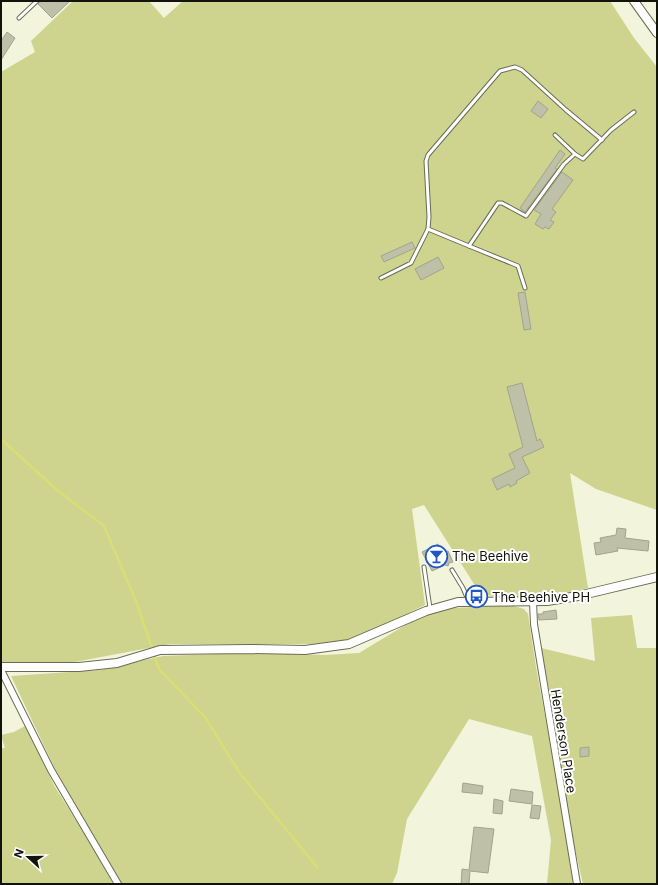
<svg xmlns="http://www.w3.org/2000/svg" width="658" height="885" font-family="Inter,sans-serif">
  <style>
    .green { fill: #ced38d }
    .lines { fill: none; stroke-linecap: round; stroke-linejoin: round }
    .stream { stroke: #d7de76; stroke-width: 2.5 }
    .building { fill: #bec1a8; stroke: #a1a48c }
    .service-casing { stroke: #6a6c56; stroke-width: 5 }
    .minor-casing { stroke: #6a6c56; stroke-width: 8 }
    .tertiary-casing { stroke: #6a6c56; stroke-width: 10 }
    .service { stroke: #fff; stroke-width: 3 }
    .minor { stroke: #fff; stroke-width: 6 }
    .tertiary { stroke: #fff; stroke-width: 8 }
    .labels { text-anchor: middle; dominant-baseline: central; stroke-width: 4; stroke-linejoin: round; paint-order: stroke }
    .poi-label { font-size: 13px; fill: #12130a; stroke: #fff; text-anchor: start }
    .street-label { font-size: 13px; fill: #12130a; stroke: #fff }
  </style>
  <rect width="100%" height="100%" fill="#f2f4db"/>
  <g class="green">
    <polygon points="73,1 149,1 164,18 183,1 610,1 634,38 657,67 657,510 596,489 570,473 588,588 558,596 537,598 481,595 424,505 412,509 425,605 382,626 347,640 312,644 170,644 64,664 1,662 1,72 35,52 31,41"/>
    <polygon points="510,605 524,609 528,614 536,667 568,840 573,884 547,884 551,840 532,736 469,719 407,819 397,873 392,884 122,884 56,771 11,676 100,670 163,656 243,653 325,655 359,653 422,615 454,608"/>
    <polygon points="632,615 637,648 657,648 657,884 583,884 565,806 554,716 541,648 595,661 591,618"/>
    <polygon points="25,726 55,787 96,852 113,884 1,884 1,748 5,748 1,735 14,732"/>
  </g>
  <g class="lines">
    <polyline class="stream" points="1,439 57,490 104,526 136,601 159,669 205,717 239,772 317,867"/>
  </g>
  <g class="building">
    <polygon points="40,1 70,1 52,18 38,4"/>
    <polygon points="7,32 15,38 1,60 1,41"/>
    <polygon points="538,101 548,109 541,118 531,111"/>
    <polygon points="560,150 565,154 555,168 557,169 525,212 520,208"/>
    <polygon points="562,172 573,180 552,209 556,212 550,220 554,222 549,229 545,227 543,229 535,224 541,214 534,210"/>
    <polygon points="412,242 415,248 384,262 381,256"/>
    <polygon points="438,257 444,268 421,280 415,269"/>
    <polygon points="525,292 531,329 524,330 518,293"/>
    <polygon points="522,383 537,441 540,439 544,447 522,457 530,473 516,481 517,483 510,487 509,484 497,490 492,479 515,468 509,454 523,447 507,387"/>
    <polygon points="617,528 626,529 625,538 649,541 648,551 617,548 618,551 596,555 594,543 601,542 600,538 616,535"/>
    <polygon points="438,544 444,553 448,551 453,562 449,563 448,566 445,565 432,571 422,552"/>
    <polygon points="556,610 557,619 539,620 538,614 543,614 543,612"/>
    <polygon points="589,747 589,756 580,757 580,748"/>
    <polygon points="463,783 483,786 482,794 462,792"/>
    <polygon points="511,789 533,792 532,804 509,801"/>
    <polygon points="494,799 503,801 502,814 493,813"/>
    <polygon points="532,805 541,806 539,819 530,818"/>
    <polygon points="474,827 494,829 488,873 470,871 469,884 461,884 462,869 469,870"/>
  </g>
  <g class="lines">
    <defs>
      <g id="service">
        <polyline points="19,18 37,1"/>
        <polyline points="555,135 575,154"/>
        <polyline points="428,229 469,246 498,203 502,203 526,216 564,164 575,154 583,159 611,130 634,112"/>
        <polyline points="469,246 518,266 525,288"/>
        <polyline points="381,278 411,263 428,229 429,217 426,161 428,155 500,71 515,67 522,70 566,110 602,140"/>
        <polyline points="424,567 430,608"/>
        <polyline points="452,570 463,588 468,600"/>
      </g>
      <g id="minor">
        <polyline points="533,602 534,624 577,884"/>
        <polyline points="1,670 51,770 118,884"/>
      </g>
      <g id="tertiary">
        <polyline points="634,1 657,33"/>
        <polyline points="1,667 79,667 117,663 160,650 249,649 305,650 349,644 426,611 458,602 547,601 578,596 657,577"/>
      </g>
    </defs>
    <use href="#service" class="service-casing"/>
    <use href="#minor" class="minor-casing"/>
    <use href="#tertiary" class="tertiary-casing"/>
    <use href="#service" class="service"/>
    <use href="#minor" class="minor"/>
    <use href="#tertiary" class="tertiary"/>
  </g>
  <defs>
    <symbol id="bar-ring" viewBox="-11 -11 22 22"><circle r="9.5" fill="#fff" stroke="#2057c4" stroke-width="1.5"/><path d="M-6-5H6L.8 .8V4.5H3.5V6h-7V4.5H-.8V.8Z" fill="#2057c4"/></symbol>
    <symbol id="bus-ring" viewBox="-11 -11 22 22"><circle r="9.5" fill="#fff" stroke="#2057c4" stroke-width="1.5"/><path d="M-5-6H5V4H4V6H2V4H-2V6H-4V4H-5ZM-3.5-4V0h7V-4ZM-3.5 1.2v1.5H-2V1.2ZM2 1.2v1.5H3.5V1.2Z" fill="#2057c4"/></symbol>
  </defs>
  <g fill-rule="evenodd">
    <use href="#bar-ring" x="424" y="544" width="25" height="25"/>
    <use href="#bus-ring" x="464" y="584" width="25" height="25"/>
  </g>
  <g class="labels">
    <g class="poi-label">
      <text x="452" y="556">The Beehive</text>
      <text x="492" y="597">The Beehive PH</text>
    </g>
    <g class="street-label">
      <text transform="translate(564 741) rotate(81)">Henderson Place</text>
    </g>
  </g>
  <rect width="658" height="885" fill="none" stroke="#12130a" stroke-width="4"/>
  <g transform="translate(28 857) rotate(291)" stroke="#ffffff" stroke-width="3" paint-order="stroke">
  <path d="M0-3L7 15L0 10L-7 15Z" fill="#12130a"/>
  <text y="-6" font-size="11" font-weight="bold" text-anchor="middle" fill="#12130a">N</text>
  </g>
</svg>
